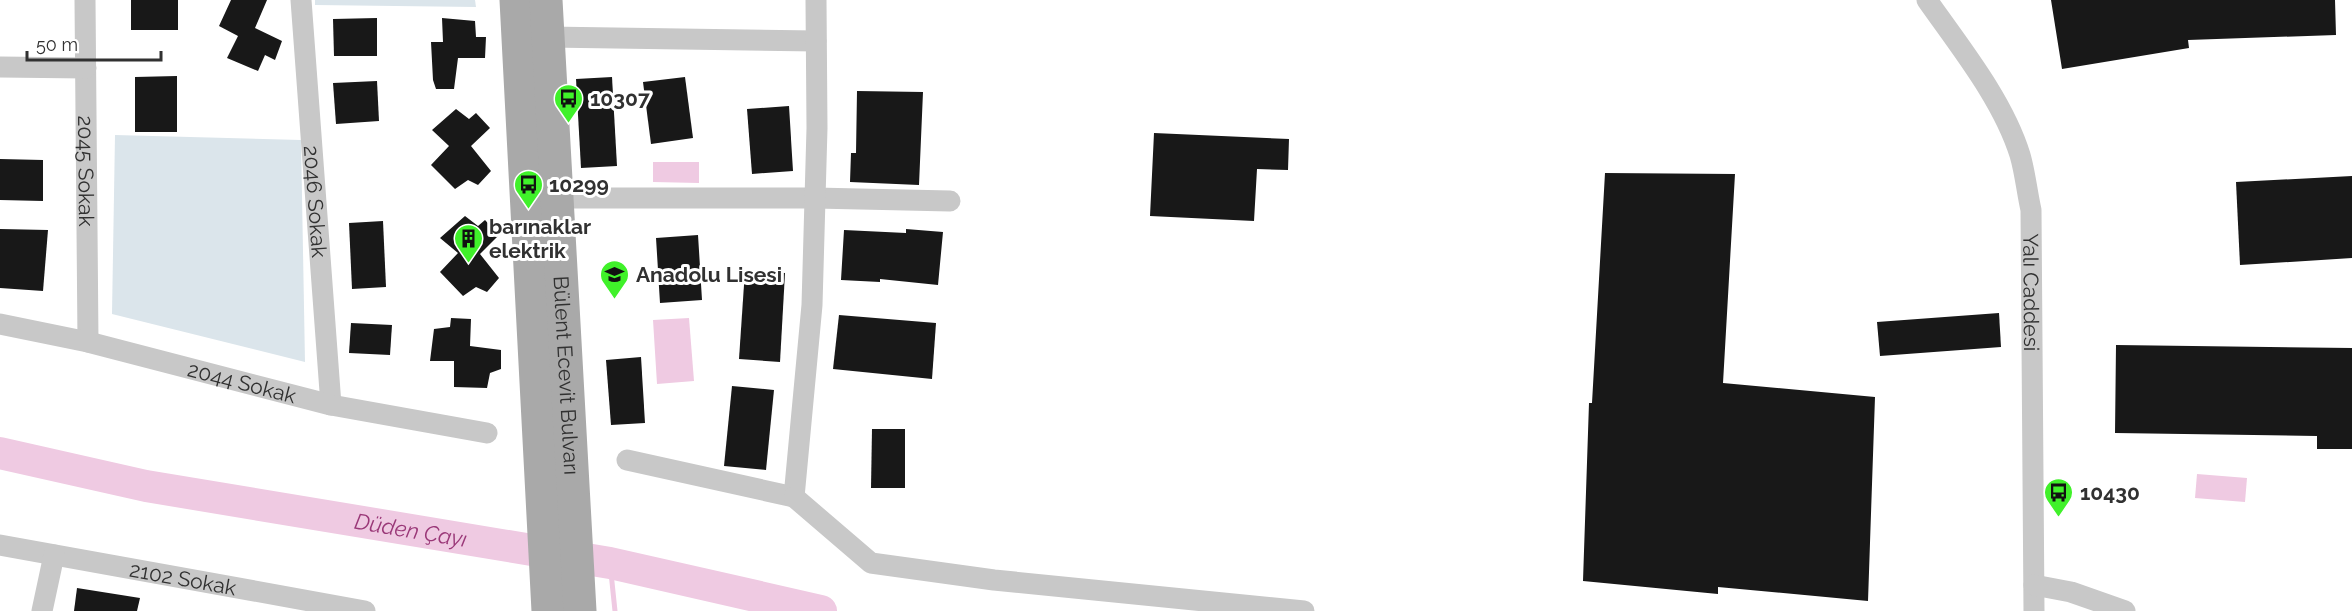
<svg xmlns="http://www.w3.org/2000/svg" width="2352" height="611" font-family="Raleway,sans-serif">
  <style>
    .green { fill: #dbe5eb }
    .water { fill: #efcae2 }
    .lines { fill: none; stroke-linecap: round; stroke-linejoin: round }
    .stream { stroke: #efcae2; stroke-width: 5 }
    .river { stroke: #efcae2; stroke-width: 32 }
    .building { fill: #181818 }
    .street { stroke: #c8c8c8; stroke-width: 21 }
    .primary { stroke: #a9a9a9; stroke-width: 33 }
    .labels { text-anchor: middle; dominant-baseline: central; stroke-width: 6; stroke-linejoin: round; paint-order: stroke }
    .poi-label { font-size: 21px; font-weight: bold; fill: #313131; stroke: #fff; text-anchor: start }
    .street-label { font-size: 21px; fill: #313131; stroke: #fff }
    .water-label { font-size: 22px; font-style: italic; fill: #9a3878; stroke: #fff }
  </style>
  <rect width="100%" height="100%" fill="#fff"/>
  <g class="green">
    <polygon points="315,0 475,0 476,7 315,5"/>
    <polygon points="115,135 301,140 305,362 112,314"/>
  </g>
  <g class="water">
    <polygon points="653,162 699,162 699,183 653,182"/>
    <polygon points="689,318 694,381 657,384 653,320"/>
    <polygon points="2197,474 2247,478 2245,502 2195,498"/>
  </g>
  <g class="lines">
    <polyline class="stream" points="610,563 615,611"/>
    <path class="river" id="s1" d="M0 453 146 486 610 563 821 611"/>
  </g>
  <g class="building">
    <rect x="131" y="0" width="47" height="30"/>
    <polygon points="231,0 267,0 255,28 282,41 275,60 265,55 258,71 227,58 238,36 219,26"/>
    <polygon points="2051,0 2335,0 2336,35 2188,40 2189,48 2062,69"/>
    <polygon points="377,18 377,56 334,56 333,19"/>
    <polygon points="442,18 475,21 476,37 486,37 485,58 458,58 454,89 436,89 433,80 431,42 443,42"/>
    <polygon points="177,76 177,132 135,132 135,77"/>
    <polygon points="612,77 617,166 581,168 576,79"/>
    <polygon points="685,77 693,138 651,144 643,82"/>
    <polygon points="377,81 379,121 336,124 333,83"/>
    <polygon points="857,91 923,92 919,185 850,182 851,153 856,153"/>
    <polygon points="789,106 793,171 752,174 747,109"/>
    <polygon points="456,109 469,119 476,113 490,128 471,146 491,171 478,185 468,180 455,189 431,165 449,146 432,130"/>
    <polygon points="1154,133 1289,139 1288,170 1257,169 1254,221 1150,216"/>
    <polygon points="0,159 43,160 43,201 0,200"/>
    <polygon points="1605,173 1735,174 1723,383 1875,397 1868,601 1718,587 1718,594 1583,581 1589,403 1592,403"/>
    <polygon points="2352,176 2352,258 2240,265 2236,182"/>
    <polygon points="465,216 478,226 485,220 499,235 480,254 499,278 487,292 476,287 463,296 440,272 458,253 440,238"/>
    <polygon points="383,221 386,287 352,289 349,223"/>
    <polygon points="0,229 48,230 43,291 0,288"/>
    <polygon points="906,229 943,232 938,285 880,279 880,282 841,280 844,230 906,233"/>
    <polygon points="698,235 702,300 660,303 656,238"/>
    <polygon points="745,270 785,273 780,362 739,359"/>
    <polygon points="1999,313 2001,347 1880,356 1877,322"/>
    <polygon points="839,315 936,323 932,379 833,369"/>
    <polygon points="451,318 471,319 470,346 501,350 501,369 490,373 487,388 454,387 454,361 430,361 434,329 450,327"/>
    <polygon points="351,323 392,325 390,355 349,353"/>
    <polygon points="2116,345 2352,348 2352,449 2317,449 2317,436 2115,433"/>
    <polygon points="641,357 645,423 611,425 606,360"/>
    <polygon points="732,386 774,390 766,470 724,466"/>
    <polygon points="872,429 905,429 905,488 871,488"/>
    <polygon points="77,588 140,598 137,611 74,611"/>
  </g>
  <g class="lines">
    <g class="street">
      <path id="s2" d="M85 0 88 342"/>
      <path id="s3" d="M301 0 331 405"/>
      <path id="s4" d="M1927 0C1960 47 2003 100 2020 155 2025 172 2027 192 2031 210L2034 611"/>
      <polyline points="548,37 816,41"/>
      <polyline points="0,67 86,68"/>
      <polyline points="557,198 815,198 950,201"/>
      <path id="s5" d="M0 324 88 342 331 405 487 433"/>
      <polyline points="627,460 794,497 812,305 817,128 816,0"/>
      <polyline points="794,497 871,563 994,580 1304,611"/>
      <path id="s6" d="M0 545 365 611"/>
      <polyline points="2034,585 2071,592 2125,611"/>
      <polyline points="42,611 54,555"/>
    </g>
    <g class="primary">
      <polyline points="516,0 548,611"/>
      <path id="s7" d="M546 0 580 611"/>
    </g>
  </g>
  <defs>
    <symbol id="bus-pin" viewBox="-11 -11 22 30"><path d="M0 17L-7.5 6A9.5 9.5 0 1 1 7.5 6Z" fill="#40f12a" stroke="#fff"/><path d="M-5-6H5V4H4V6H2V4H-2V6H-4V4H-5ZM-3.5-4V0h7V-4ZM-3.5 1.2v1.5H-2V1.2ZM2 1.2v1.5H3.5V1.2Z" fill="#111"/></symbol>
    <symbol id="building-pin" viewBox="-11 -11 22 30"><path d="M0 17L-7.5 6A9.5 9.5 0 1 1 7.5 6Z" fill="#40f12a" stroke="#fff"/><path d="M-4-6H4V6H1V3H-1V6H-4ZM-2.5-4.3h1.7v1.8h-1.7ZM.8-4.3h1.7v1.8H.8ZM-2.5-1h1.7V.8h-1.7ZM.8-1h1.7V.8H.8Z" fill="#111"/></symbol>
    <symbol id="school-pin" viewBox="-11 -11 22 30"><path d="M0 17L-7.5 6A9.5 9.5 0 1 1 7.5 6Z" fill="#40f12a" stroke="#fff"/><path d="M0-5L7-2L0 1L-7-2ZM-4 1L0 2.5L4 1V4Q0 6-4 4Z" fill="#111"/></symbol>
  </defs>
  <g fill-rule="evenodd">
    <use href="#bus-pin" x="552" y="82" width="33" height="45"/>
    <use href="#bus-pin" x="512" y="168" width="33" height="45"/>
    <use href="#building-pin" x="452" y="222" width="33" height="45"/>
    <use href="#school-pin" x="598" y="258" width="33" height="45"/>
    <use href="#bus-pin" x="2042" y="476" width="33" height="45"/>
  </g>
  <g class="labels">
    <g class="poi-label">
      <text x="590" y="98">10307</text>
      <text x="549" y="184">10299</text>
      <text x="489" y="226">barınaklar<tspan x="489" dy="24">elektrik</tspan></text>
      <text x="636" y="274">Anadolu Lisesi</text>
      <text x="2080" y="492">10430</text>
    </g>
    <g class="street-label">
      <text stroke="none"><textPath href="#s2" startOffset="171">2045 Sokak</textPath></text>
      <text stroke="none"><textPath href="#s3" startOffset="202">2046 Sokak</textPath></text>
      <text stroke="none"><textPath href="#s4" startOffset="320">Yalı Caddesi</textPath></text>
      <text stroke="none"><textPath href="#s7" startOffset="376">Bülent Ecevit Bulvarı</textPath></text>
      <text stroke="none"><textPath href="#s5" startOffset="249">2044 Sokak</textPath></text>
      <text stroke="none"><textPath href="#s6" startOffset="186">2102 Sokak</textPath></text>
    </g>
    <g class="water-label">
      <text stroke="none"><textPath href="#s1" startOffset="418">Düden Çayı</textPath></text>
    </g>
  </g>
  <path d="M27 51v9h134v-9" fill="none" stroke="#313131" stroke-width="3"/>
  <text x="36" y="51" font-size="18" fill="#313131" stroke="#ffffff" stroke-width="4.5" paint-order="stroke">50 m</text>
</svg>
